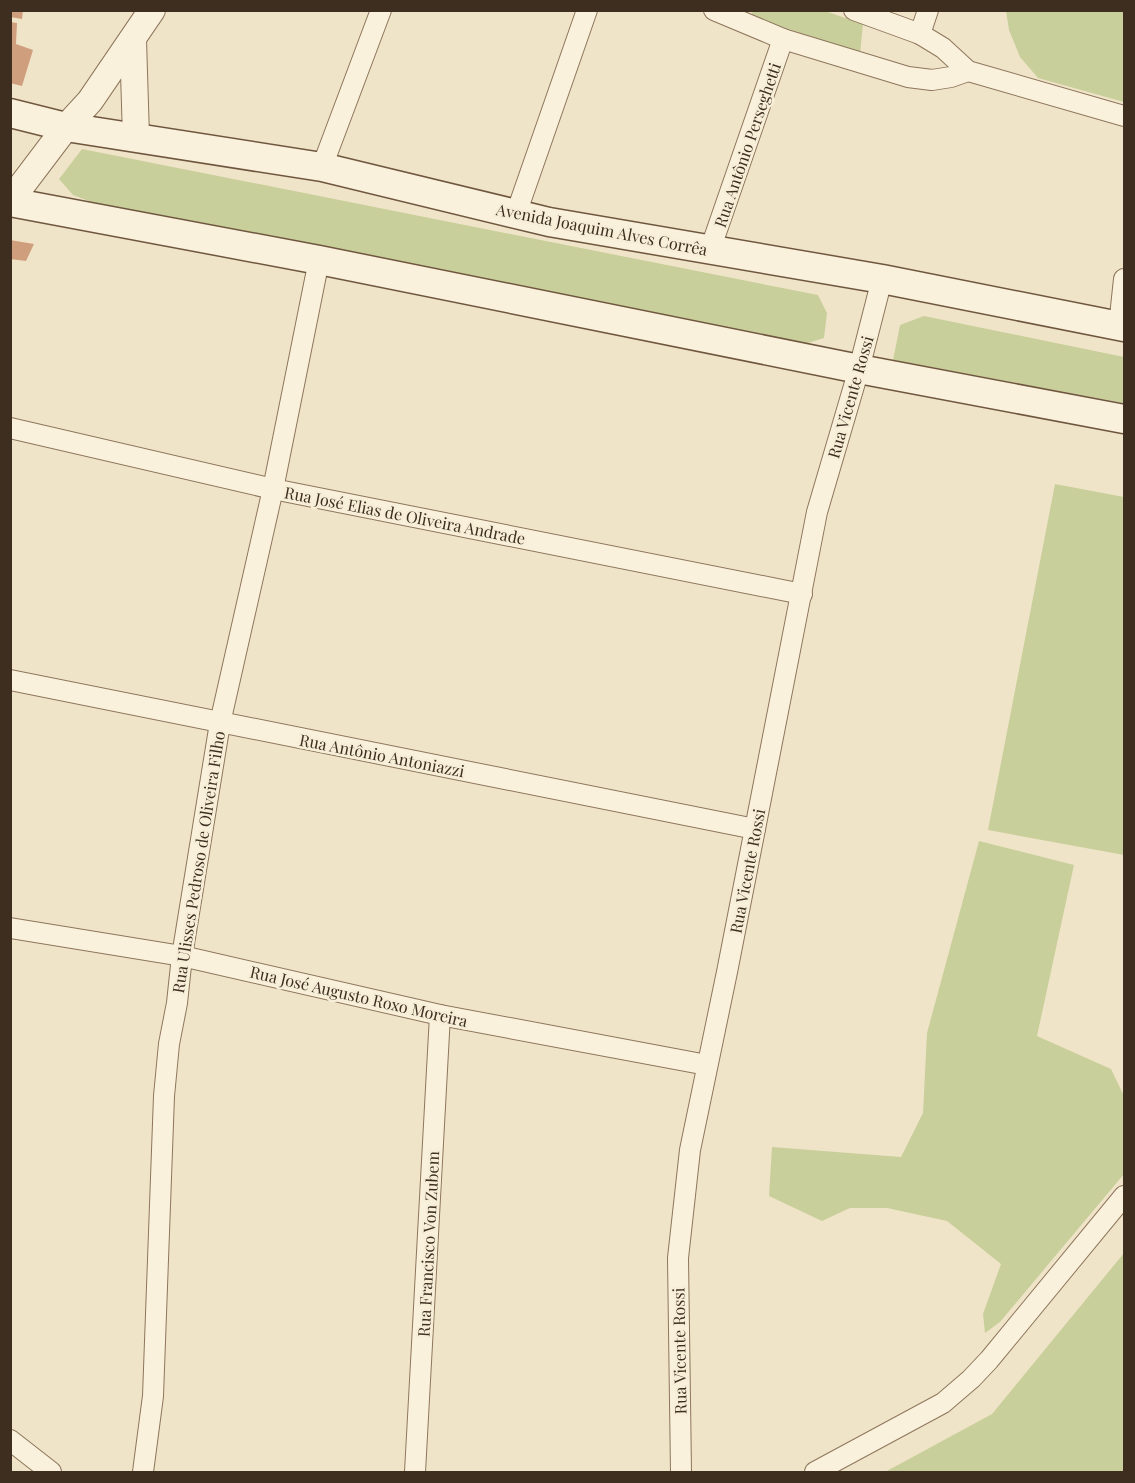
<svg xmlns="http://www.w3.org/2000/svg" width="1135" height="1483" font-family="'Playfair Display',serif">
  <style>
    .green { fill: #c9cf9b }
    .building { fill: #cf9f7d }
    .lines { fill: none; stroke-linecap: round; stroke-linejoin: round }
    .minor-casing { stroke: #8d765c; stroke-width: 22 }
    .tertiary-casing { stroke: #8d765c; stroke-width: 28 }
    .secondary-casing { stroke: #6f573f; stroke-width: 31 }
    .minor { stroke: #faf1dc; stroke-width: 20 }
    .tertiary { stroke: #faf1dc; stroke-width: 26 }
    .secondary { stroke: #faf1dc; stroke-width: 28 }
    .labels { text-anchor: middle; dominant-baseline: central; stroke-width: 5; stroke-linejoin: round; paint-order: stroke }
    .street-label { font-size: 16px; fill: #3d2e20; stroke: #f7eed8 }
  </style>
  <rect width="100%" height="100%" fill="#f0e4c8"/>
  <g class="green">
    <polygon points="753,11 825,11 863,24 860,54 751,16"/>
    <polygon points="1006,11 1124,11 1124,102 1038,78 1020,57 1009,30"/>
    <polygon points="82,149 818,295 827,313 824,338 808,343 94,203 73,195 59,179"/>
    <polygon points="924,316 1124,357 1124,403 893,360 900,325"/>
    <polygon points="1055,484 1124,497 1124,855 988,830"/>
    <polygon points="979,841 1074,865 1037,1036 1111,1069 1124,1096 1124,1174 1000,1322 985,1333 983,1314 1001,1264 947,1221 887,1208 850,1208 822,1221 769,1196 772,1147 901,1157 923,1113 927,1033"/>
    <polygon points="1124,1253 1124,1472 885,1472 992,1414"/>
  </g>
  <g class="building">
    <polygon points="10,10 23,10 22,19 10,17"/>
    <polygon points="10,22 17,23 16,44 33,50 22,86 10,83"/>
    <polygon points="10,240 34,244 26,261 10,259"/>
  </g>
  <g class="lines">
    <defs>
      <g id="minor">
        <polyline points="714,10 783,39 908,77 932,80 951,77 968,71"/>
        <polyline points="854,10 920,34 943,48 968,71 1124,116"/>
        <polyline points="920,34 928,10"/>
        <polyline points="322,167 381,10"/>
        <polyline points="516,214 587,10"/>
        <polyline points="710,250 783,39"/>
        <polyline points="1119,326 1124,279"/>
        <polyline points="10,428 273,489 802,594"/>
        <polyline points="10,680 755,829"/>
        <polyline points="10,928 182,956 440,1015 707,1065"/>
        <polyline points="10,1440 51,1472"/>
        <polyline points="143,1472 153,1396 164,1096 169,1044 177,1003 182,956 220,723 273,489 319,260"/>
        <polyline points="415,1472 440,1015"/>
        <polyline points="681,1472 678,1258 690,1150 727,972 817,512 859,369 882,279"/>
        <polyline points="815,1472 943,1403 971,1379 989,1360 1124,1196"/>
      </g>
      <g id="tertiary">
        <polyline points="133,40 136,137"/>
        <polyline points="10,201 66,127 90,101 152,10"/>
      </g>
      <g id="secondary">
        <polyline points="10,113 66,127 322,167 549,222 882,279 1124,327"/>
        <polyline points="10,202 319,260 859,369 1124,419"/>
      </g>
    </defs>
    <use href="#minor" class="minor-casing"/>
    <use href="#tertiary" class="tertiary-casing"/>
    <use href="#secondary" class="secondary-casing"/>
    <use href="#minor" class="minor"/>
    <use href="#tertiary" class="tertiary"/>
    <use href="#secondary" class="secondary"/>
  </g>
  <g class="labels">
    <g class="street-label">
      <text transform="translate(747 145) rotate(-71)">Rua Antônio Perseghetti</text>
      <text transform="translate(602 229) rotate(11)">Avenida Joaquim Alves Corrêa</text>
      <text transform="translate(850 397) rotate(-74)">Rua Vicente Rossi</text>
      <text transform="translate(405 515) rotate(11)">Rua José Elias de Oliveira Andrade</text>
      <text transform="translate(382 755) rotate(11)">Rua Antônio Antoniazzi</text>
      <text transform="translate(198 862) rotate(-81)">Rua Ulisses Pedroso de Oliveira Filho</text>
      <text transform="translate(747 871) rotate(-79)">Rua Vicente Rossi</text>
      <text transform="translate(359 996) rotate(13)">Rua José Augusto Roxo Moreira</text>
      <text transform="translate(428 1244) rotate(-87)">Rua Francisco Von Zubem</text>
      <text transform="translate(679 1351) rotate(-91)">Rua Vicente Rossi</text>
    </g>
  </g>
  <rect width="1135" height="1483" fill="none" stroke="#3d2e20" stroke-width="24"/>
</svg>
